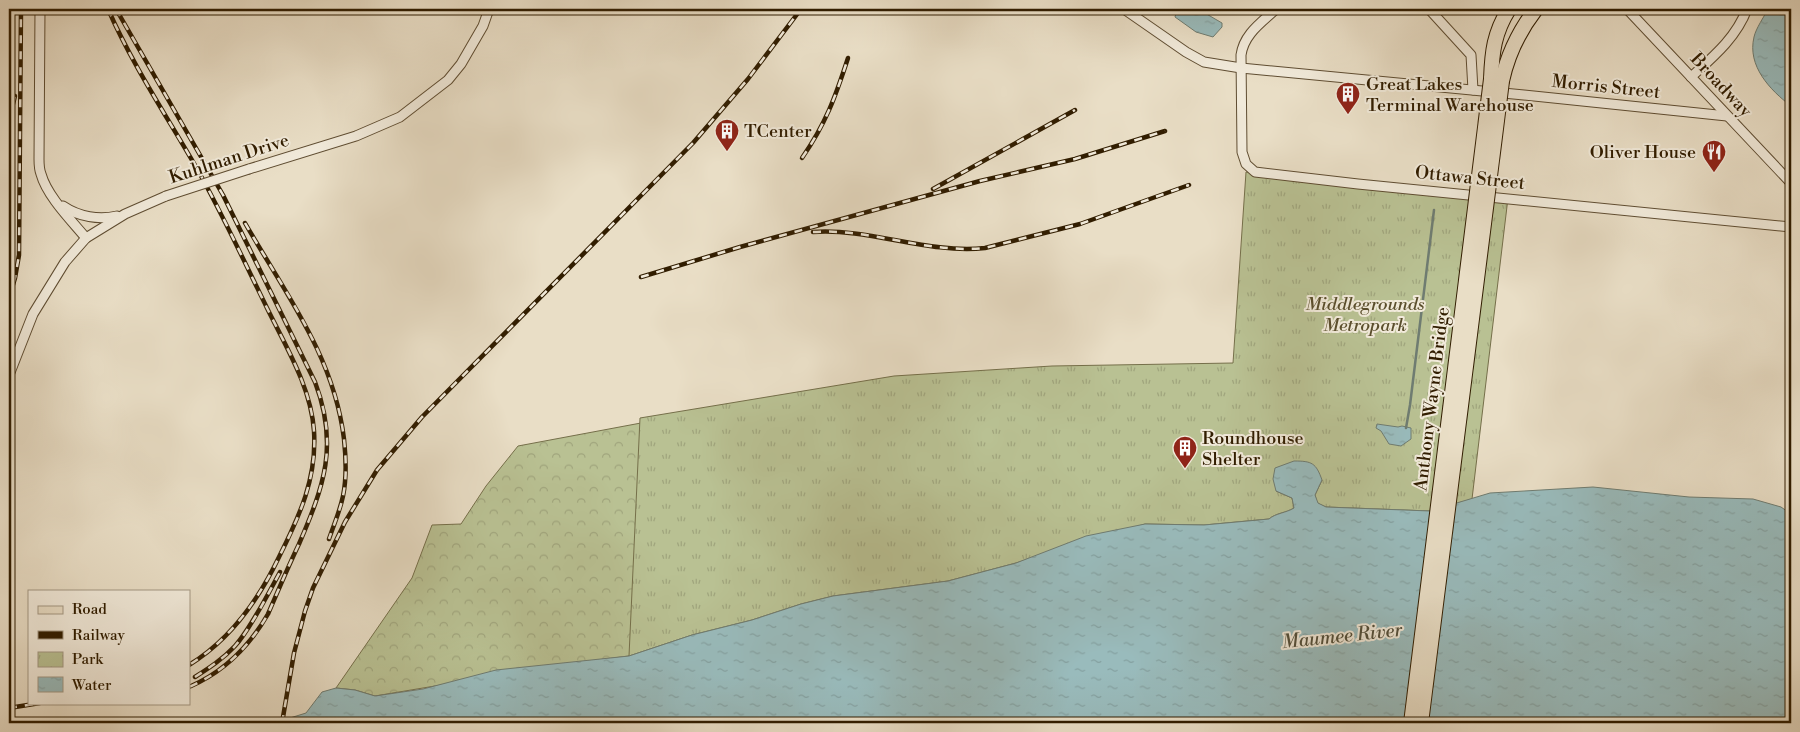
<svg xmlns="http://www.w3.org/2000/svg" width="1800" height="732" font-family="'Libre Bodoni',serif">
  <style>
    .forest { fill: url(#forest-crowns); stroke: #756f4a }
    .park { fill: url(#park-tufts); stroke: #756f4a }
    .water { fill: url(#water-ripples); stroke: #6f7c71 }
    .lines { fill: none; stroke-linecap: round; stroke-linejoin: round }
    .stream { stroke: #6f7c71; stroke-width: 2.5 }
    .street-casing { stroke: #5f4d32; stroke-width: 11 }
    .primary-casing { stroke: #311d00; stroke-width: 16 }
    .street { stroke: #f1eada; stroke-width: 9 }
    .primary { stroke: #e9dec6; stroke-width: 14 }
    .rail-casing { stroke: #311d00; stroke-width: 4.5 }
    .rail { stroke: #f1eada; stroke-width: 2.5; stroke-dasharray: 8; stroke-linecap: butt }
    .street-bridge-casing { stroke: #5f4d32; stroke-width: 11; stroke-linecap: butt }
    .primary-bridge-casing { stroke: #311d00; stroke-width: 16; stroke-linecap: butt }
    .street-bridge { stroke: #f1eada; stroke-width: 9 }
    .primary-bridge { stroke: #e9dec6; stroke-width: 14 }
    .labels { text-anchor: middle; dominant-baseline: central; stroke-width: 4; stroke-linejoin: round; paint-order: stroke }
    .poi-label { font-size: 18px; fill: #311d00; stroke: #f1eada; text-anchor: start }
    .street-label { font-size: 18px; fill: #311d00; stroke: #f1eada }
    .park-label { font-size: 18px; font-style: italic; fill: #5a4e2c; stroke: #f1eada }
    .water-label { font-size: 19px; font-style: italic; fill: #504c38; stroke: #f1eada }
  </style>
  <defs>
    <pattern id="forest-crowns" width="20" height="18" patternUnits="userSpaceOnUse" patternTransform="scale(1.25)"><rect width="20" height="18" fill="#b9c193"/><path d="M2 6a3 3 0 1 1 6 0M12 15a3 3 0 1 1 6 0" fill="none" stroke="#a0a57d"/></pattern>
    <pattern id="park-tufts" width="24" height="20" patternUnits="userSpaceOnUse" patternTransform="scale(1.25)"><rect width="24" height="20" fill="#b9c193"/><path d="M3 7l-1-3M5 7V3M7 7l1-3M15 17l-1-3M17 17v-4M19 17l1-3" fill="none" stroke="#a0a57d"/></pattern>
    <pattern id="water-ripples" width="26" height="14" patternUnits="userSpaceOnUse" patternTransform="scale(1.25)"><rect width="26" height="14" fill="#99bbbc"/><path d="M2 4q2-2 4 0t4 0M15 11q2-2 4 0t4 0" fill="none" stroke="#84a0a0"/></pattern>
  </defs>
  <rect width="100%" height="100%" fill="#e9dec6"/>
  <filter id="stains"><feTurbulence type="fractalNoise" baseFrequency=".004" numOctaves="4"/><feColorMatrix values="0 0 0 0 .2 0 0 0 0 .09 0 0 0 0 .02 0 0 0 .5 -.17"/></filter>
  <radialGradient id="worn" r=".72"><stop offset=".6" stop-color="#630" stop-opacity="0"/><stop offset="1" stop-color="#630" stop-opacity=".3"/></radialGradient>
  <polygon class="forest" points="754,405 629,656 573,663 375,696 355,690 336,688 412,578 432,525 461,524 486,486 518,446 673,417"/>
  <path class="park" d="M1246 172 1508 198 1472 499 1430 511 1326 507 1317 503 1315 495 1322 480 1276 491 1292 498 1294 508C1286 513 1276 513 1269 519L1204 525 1145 524 1016 563 948 581 833 596 801 604 752 620 692 635 629 656 640 418 894 376 1052 366 1233 363Z"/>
  <g class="water">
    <polygon points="1188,9 1198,9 1222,23 1222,27 1213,37 1196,32 1175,17 1176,13"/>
    <path d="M1768 9H1791V106C1770 90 1747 66 1754 37 1756 28 1764 17 1768 9Z"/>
    <polygon points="1377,424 1398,427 1402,426 1411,428 1411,439 1401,446 1389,444 1381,431 1376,428"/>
    <path d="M1294 461C1312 461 1316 463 1322 480L1315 495 1318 503 1326 507 1430 511 1490 493 1593 487 1689 497 1753 499 1781 507 1791 514V723H289L290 718 306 713 322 692 336 688 355 690 375 696 423 689 496 670 629 656 692 635 752 620 801 604 833 596 948 581 1016 563 1086 536 1145 524 1204 525 1269 519C1276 513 1286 513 1294 508L1292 498 1276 491 1273 479 1275 468Z"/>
  </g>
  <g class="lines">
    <polyline class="stream" points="1406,428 1410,405 1434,210"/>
    <defs>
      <g id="street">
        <path d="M40 9 39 159C39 164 39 169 41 174 47 196 71 220 86 238"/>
        <polyline points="1124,9 1186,52 1204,62 1241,68 1524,95 1727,116"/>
        <path d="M1276 9C1261 23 1244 34 1241 55L1242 152 1246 164 1255 172 1358 184 1791 227"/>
        <polyline points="1429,9 1471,55 1473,90"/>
        <polyline points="1627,9 1791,183"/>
        <path d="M1691 77C1713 57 1736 38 1747 9"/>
        <polyline points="249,169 356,136 400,117 448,80 461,64 483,26 489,9"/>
        <path d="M63 206C79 217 99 220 117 216"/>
        <polyline points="9,375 33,314 65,262 86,238 125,214 166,196"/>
      </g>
      <g id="primary">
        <path d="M1491 79C1492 52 1494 33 1509 9"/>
        <path d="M1502 81C1508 53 1519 31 1536 9"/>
      </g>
    </defs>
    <use href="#street" class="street-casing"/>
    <use href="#primary" class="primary-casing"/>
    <use href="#street" class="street"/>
    <use href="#primary" class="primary"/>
    <defs>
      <g id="rail">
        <path d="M108 9C132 64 166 115 196 167 222 213 244 261 267 308 286 347 311 387 314 431 317 478 300 515 279 557 259 599 230 640 189 665"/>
        <path d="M116 9 223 195 315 382C339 445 324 486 299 544 288 567 278 591 268 614 249 647 224 672 189 687"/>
        <polyline points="9,120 15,96"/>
        <path d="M802 158C826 123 835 98 848 58"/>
        <polyline points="933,189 1075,110"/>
        <path d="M245 223C285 293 334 356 344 439 346 458 347 477 343 496 340 511 334 524 329 539"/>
        <path d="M813 232C871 228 926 254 985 248L1080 224 1189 185"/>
        <polyline points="641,277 740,247 980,181 1075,159 1165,131"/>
        <polyline points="9,298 15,278 19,255 21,9"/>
        <path d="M195 677C209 668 223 659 235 646 251 628 268 594 280 572"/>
        <polyline points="9,708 40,703"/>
        <polyline points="282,723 294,653 305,611 313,588 345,522 377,470 422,417 693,143 748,79 801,9"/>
      </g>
    </defs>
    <use href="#rail" class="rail-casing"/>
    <use href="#rail" class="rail"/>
    <defs>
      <polyline id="street-bridge" points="166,196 249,169"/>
      <g id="primary-bridge">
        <polyline points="1411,723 1491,79"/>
        <polyline points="1421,723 1502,81"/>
      </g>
    </defs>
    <use href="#street-bridge" class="street-bridge-casing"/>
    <use href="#primary-bridge" class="primary-bridge-casing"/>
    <use href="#street-bridge" class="street-bridge"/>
    <use href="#primary-bridge" class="primary-bridge"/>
  </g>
  <defs>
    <symbol id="building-pin" viewBox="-11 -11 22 30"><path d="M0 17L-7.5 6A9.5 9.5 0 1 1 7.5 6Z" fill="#8f2418" stroke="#f1eada"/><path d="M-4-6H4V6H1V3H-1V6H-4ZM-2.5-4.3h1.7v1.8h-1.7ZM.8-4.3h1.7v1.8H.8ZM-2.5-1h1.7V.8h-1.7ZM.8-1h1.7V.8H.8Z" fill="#fff"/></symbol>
    <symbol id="restaurant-pin" viewBox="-11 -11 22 30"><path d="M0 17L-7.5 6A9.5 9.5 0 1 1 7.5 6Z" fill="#8f2418" stroke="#f1eada"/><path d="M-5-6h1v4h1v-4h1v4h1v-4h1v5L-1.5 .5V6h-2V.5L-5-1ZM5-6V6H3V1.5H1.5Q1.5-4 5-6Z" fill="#fff"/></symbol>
  </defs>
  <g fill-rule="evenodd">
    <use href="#building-pin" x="1334" y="80" width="28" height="38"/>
    <use href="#building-pin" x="713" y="117" width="28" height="38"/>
    <use href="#restaurant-pin" x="1700" y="138" width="28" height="38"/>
    <use href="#building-pin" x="1171" y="434" width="28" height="38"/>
  </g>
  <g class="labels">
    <g class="poi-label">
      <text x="1366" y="84">Great Lakes<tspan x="1366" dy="21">Terminal Warehouse</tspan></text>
      <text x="744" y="131">TCenter</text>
      <text x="1696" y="152" text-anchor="end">Oliver House</text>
      <text x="1202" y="438">Roundhouse<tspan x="1202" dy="21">Shelter</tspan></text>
    </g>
    <g class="street-label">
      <text transform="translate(1721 85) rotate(47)">Broadway</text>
      <text transform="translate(1606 87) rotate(6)">Morris Street</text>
      <text transform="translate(229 159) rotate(-18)">Kuhlman Drive</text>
      <text transform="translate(1470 178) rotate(6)">Ottawa Street</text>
      <text transform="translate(1432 399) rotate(-83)">Anthony Wayne Bridge</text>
    </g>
    <g class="park-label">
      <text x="1365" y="304">Middlegrounds<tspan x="1365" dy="21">Metropark</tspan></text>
    </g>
    <g class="water-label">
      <text transform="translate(1342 636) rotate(-6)">Maumee River</text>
    </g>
  </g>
  <rect width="1800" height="732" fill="none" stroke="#e9dec6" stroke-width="30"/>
  <rect x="10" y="10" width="1780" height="712" fill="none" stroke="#311d00" stroke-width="2.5"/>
  <rect x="15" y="15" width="1770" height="702" fill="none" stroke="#311d00"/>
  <rect x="28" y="590" width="162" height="115" fill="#f1eada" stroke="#a49883"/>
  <rect x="38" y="606" width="25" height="8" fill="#e9dec6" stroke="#a49883"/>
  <text x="72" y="614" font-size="15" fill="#311d00">Road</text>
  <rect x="38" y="631" width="25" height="8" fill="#311d00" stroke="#a49883"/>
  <text x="72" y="640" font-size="15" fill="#311d00">Railway</text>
  <rect x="38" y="652" width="25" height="15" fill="url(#park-tufts)" stroke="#a49883"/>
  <text x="72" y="664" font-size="15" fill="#311d00">Park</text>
  <rect x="38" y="677" width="25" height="15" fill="url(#water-ripples)" stroke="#a49883"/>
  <text x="72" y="690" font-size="15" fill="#311d00">Water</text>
  <rect width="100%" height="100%" filter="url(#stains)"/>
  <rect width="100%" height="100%" fill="url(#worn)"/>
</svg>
